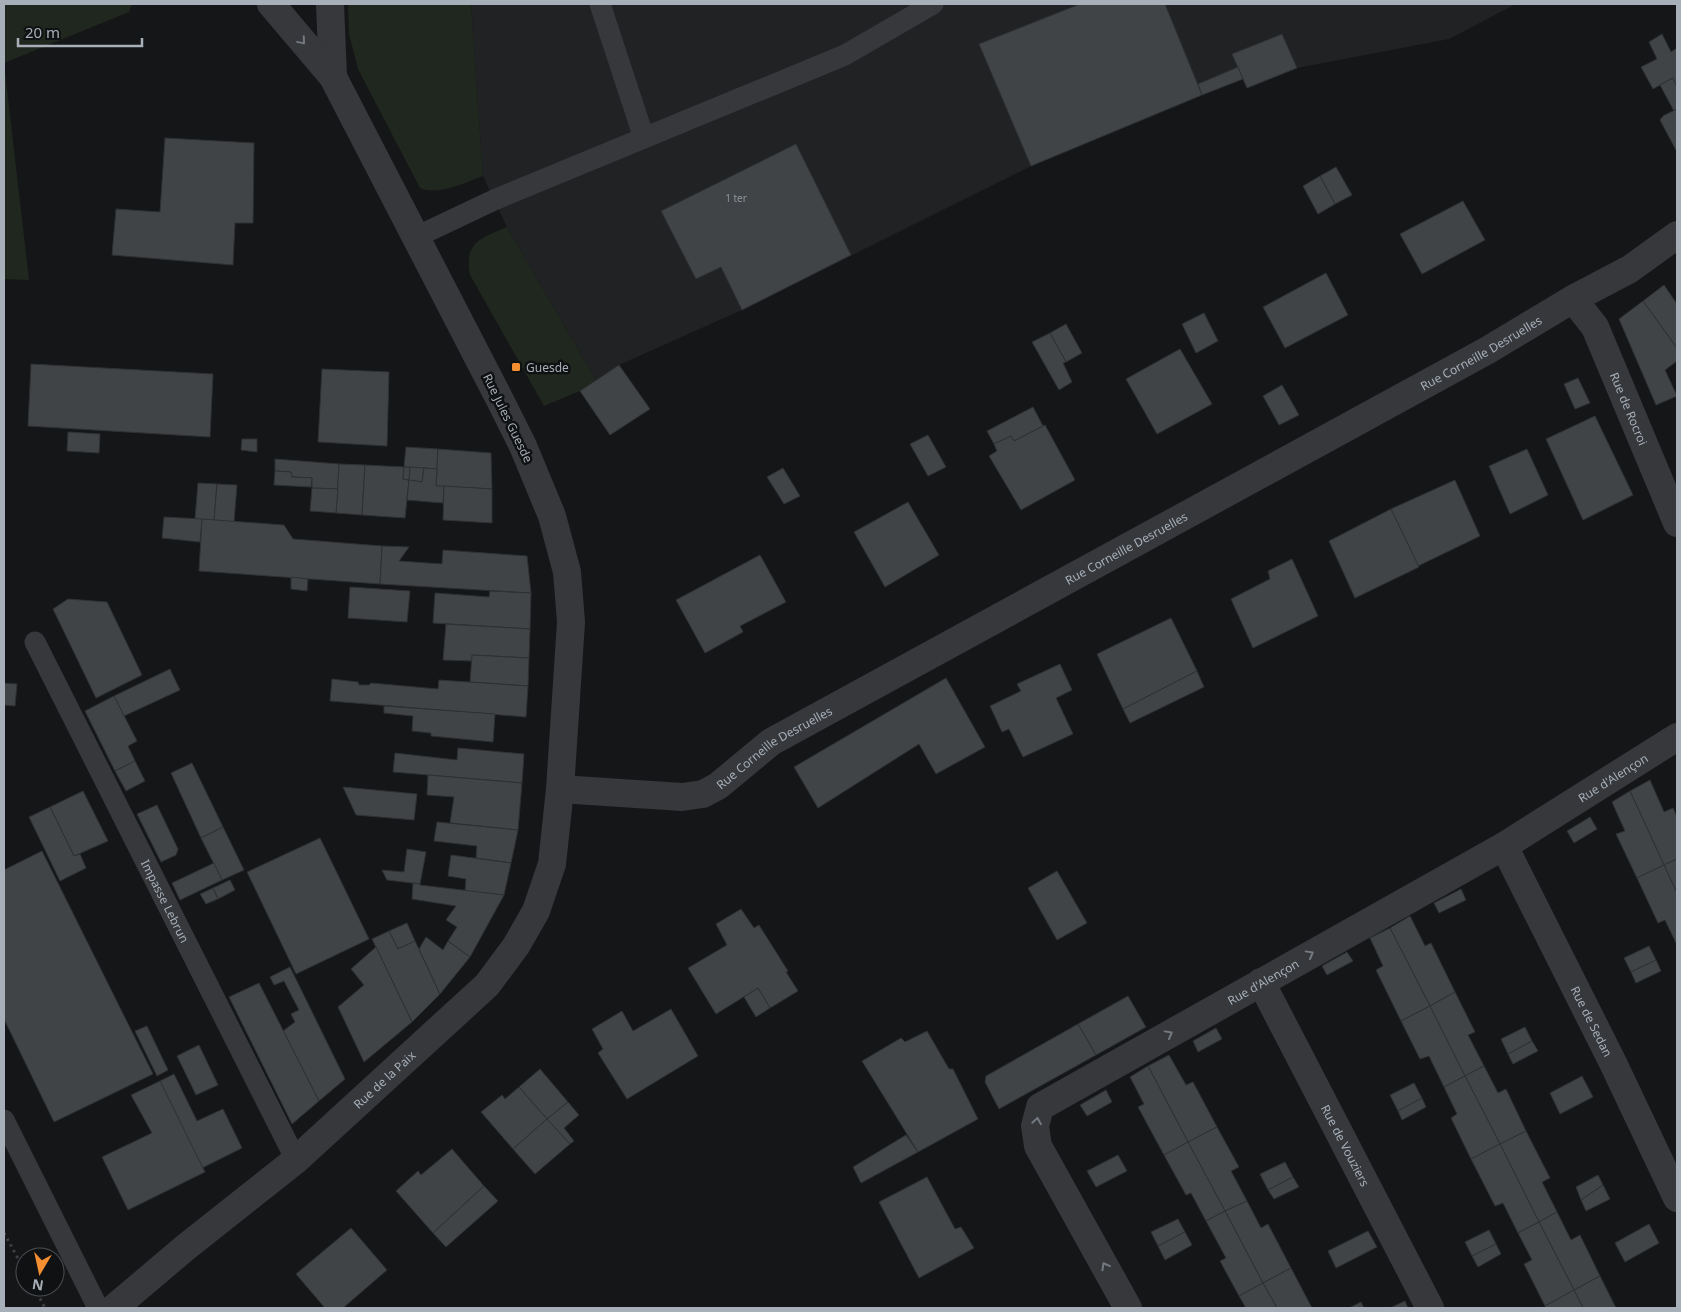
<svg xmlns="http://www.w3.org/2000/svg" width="1681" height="1312" font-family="'Noto Sans',sans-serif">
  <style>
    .built { fill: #212224 }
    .green { fill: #20271f }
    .building { fill: #414447; stroke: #2f3033 }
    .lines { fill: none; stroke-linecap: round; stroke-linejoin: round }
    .path { stroke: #3c4043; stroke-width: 3; stroke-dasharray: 2.5 4; stroke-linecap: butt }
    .service { stroke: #36383c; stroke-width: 21 }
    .minor { stroke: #36383c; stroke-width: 28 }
    .tertiary { stroke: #36383c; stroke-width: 28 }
    .oneway { stroke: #747980 }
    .poi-dot { fill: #f38e31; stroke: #101112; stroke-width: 2 }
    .labels { text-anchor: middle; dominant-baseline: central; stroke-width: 5; stroke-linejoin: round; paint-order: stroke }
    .number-label { font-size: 10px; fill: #8e949c }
    .street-label { font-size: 12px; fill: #a7afb8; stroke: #101112 }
    .poi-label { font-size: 12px; fill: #a7afb8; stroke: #101112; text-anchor: start }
  </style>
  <rect width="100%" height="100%" fill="#151617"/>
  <polygon class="built" points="471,4 1516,4 1449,39 1297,68 1247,88 1243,79 1202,95 1031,166 742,310 619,365 596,380 507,227 483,176"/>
  <g class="green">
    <polygon points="4,4 132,4 129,12 4,63 29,280 4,279"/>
    <path d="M348 4H471L483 176C464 183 439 196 420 188L358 69 349 34Z"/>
    <path d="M507 227 596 380 580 391 544 406 470 275C464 242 481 238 507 227Z"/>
  </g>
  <g class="building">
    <polygon points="1080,4 1165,4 1202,95 1031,166 979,44"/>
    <polygon points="1282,34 1297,68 1247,88 1232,54"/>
    <polygon points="1662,34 1671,52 1677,48 1677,87 1673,78 1653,89 1641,67 1657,59 1649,42"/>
    <polygon points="1238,67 1243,79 1202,95 1198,84"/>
    <polygon points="1673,78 1677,87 1677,109 1674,111 1660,85"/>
    <polygon points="1677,109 1677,152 1660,120 1663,116"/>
    <polygon points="165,138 254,143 253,223 235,223 233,265 112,255 116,209 160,212"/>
    <polygon points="796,144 851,255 742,310 721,267 696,279 661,211"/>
    <polygon points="1336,167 1352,195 1335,204 1320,176"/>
    <polygon points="1320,176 1335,204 1318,214 1303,186"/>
    <polygon points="1463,201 1485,240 1422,274 1400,234"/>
    <polygon points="1326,273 1348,315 1285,348 1263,307"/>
    <polygon points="1664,285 1677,304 1677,348 1643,301"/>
    <polygon points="1643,301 1677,348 1677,361 1665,370 1677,396 1656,405 1619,319"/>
    <polygon points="1204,313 1218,341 1196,353 1182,324"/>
    <polygon points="1066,324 1082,353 1066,362 1050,333"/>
    <polygon points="1050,333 1066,362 1063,363 1072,382 1059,390 1032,342"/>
    <polygon points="1180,349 1212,404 1157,434 1126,379"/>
    <polygon points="31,364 213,374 210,437 28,426"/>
    <polygon points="619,365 650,409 610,435 580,391"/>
    <polygon points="322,369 389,372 387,446 318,442"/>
    <polygon points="1578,378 1590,403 1575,409 1564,384"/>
    <polygon points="1282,385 1299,415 1279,425 1263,396"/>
    <polygon points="1033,407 1043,426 1014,441 1011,436 994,444 987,431"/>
    <polygon points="1595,416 1633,495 1583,520 1546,439"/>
    <polygon points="1045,425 1075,480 1021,510 989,456 997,451 994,444 1011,436 1014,441"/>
    <polygon points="68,432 100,434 99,453 67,451"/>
    <polygon points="928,435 946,467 928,476 910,444"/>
    <polygon points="242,439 257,439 257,452 241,450"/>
    <polygon points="406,447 438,449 437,469 404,467"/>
    <polygon points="438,449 491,453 492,489 436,486"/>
    <polygon points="1527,449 1548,495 1510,514 1489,466"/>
    <polygon points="275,459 339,464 338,489 312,488 312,478 292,477 291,472 275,471"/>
    <polygon points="339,464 365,465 362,515 336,513"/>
    <polygon points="365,465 404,467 403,479 409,480 405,518 362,515"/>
    <polygon points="404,467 410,467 409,480 403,479"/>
    <polygon points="410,467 424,468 422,482 409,480"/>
    <polygon points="424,468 437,469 436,486 444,486 443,503 407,500 409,480 422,482"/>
    <polygon points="783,468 800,496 784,504 767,477"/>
    <polygon points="275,471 291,472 292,477 312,478 311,487 274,485"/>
    <polygon points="1455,480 1480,536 1418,566 1391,509"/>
    <polygon points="198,483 217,484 214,521 195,519"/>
    <polygon points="217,484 237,485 234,522 214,521"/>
    <polygon points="444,486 492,489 492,523 443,520"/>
    <polygon points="312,488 338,489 336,513 310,511"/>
    <polygon points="908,502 939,555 885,587 854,532"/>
    <polygon points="1391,509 1419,567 1355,598 1329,541"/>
    <polygon points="164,517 202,519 200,542 162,538"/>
    <polygon points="202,519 284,525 293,539 382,546 380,584 199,571"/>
    <polygon points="382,546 409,547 399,561 442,564 443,550 527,556 531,593 380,584"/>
    <polygon points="760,555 786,602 740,626 743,632 705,653 676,600"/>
    <polygon points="1292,559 1318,616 1253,648 1231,599 1270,579 1268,571"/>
    <polygon points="291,577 308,579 307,591 291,589"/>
    <polygon points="350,587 410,591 407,622 348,618"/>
    <polygon points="490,591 531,593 530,629 433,623 435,593 489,597"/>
    <polygon points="68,599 107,602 142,675 96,698 53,609"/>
    <polygon points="1171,618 1197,671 1123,709 1097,654"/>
    <polygon points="446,624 530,629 529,658 472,655 472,661 443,660"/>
    <polygon points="472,655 529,658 528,686 470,682"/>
    <polygon points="1060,664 1072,690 1056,698 1073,734 1023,757 1009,729 1002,732 990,706 1021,691 1017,684"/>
    <polygon points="170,669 180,690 124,716 114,696"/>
    <polygon points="1197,671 1204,687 1130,723 1123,709"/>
    <polygon points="946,678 985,747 936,774 919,744 818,808 794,767"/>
    <polygon points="332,679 358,682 359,685 369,685 371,683 438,689 439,680 528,686 526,717 330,701"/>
    <polygon points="4,683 17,684 15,706 4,705"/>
    <polygon points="114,696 137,741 128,746 135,761 115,771 85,711"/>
    <polygon points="384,706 495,714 493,742 431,736 431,733 412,731 413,716 384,713"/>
    <polygon points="458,748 524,754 522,783 393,772 395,753 457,760"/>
    <polygon points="135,761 145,781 126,791 115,771"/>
    <polygon points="192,763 223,827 201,838 171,773"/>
    <polygon points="428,775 522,783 518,830 450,823 454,797 427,795"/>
    <polygon points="1650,780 1664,812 1673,808 1677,817 1677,859 1664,865 1630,791"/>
    <polygon points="343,787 417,794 414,820 356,815"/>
    <polygon points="83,791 108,841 74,856 50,807"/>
    <polygon points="1630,791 1664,865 1637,878 1616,834 1625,831 1612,802"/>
    <polygon points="157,805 178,849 176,855 161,862 137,814"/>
    <polygon points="50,807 74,856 80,854 86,868 60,881 29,817"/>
    <polygon points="1590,817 1597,829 1574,843 1567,831"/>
    <polygon points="437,822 518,830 511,863 476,858 477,846 434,841"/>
    <polygon points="223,827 244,870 222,880 201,838"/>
    <polygon points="320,838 369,939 296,974 247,872"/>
    <polygon points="407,849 426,852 420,884 387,880 382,870 404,872"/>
    <polygon points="42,851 153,1074 54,1122 4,1019 4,870"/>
    <polygon points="451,855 511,863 504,895 465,891 466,879 448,876"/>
    <polygon points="1677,859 1677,893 1664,865"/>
    <polygon points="214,863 222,880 180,900 172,883"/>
    <polygon points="1664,865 1677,893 1677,945 1665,920 1658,923 1637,878"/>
    <polygon points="1057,871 1087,923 1057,940 1028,888"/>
    <polygon points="230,880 235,890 218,899 213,888"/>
    <polygon points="413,883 420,884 420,885 504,895 470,957 448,941 457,927 446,920 456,906 412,899"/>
    <polygon points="213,888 218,899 206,904 200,894"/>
    <polygon points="1461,889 1466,900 1439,913 1434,903"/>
    <polygon points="741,909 754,928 759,925 788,971 786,972 798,991 770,1008 758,988 716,1014 688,968 727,945 716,924"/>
    <polygon points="1410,916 1425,946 1431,943 1455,992 1430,1006 1390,928"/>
    <polygon points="407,923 415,941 398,949 389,931"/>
    <polygon points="1390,928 1430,1006 1401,1021 1376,970 1383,966 1370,938"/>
    <polygon points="389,931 398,949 415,941 440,994 412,1022 372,939"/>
    <polygon points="426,937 443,950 448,941 470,957 440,994 419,949"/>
    <polygon points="1649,946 1656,960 1631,972 1624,958"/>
    <polygon points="376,947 412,1022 364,1062 338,1007 364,985 351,969"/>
    <polygon points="1347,952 1353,961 1327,975 1322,966"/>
    <polygon points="1656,960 1661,971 1636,983 1631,972"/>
    <polygon points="290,967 345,1079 319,1101 283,1031 295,1022 291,1014 299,1010 284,981 274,985 270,977"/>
    <polygon points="259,983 319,1101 292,1124 229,997"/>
    <polygon points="758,988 770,1008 756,1017 744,997"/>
    <polygon points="1455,992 1475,1032 1468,1035 1484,1066 1465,1076 1430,1006"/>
    <polygon points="1128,996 1146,1027 1096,1055 1078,1024"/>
    <polygon points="1430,1006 1465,1076 1444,1087 1429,1056 1420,1059 1401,1021"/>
    <polygon points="671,1009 698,1056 627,1099 598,1053 603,1049 592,1029 622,1011 633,1031"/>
    <polygon points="1078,1024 1096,1055 999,1109 985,1082 986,1076"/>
    <polygon points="147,1026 168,1070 157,1076 135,1031"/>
    <polygon points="1525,1027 1532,1041 1508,1054 1501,1039"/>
    <polygon points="1216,1028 1222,1039 1198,1052 1193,1041"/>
    <polygon points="927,1031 949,1069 953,1069 978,1119 918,1152 862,1061 901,1038 905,1042"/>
    <polygon points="1532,1041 1538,1051 1513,1064 1508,1054"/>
    <polygon points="199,1045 218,1085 196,1095 177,1056"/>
    <polygon points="1169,1055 1186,1085 1193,1082 1217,1127 1188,1142 1148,1066"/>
    <polygon points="1148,1066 1188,1142 1164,1155 1138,1107 1144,1104 1130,1077"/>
    <polygon points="1484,1066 1498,1093 1506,1089 1526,1131 1500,1144 1465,1076"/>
    <polygon points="540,1069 568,1102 547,1119 519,1087"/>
    <polygon points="174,1074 197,1121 223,1109 242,1148 202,1168 160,1081"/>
    <polygon points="1465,1076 1500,1144 1471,1159 1451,1118 1457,1114 1444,1087"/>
    <polygon points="1582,1076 1593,1097 1560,1114 1550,1093"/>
    <polygon points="160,1081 205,1172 128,1210 102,1157 152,1133 131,1095"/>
    <polygon points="1414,1083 1422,1098 1398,1111 1390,1095"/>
    <polygon points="519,1087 547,1119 513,1149 481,1112 502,1095 505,1099"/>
    <polygon points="1106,1090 1112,1102 1087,1116 1080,1105"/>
    <polygon points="1422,1098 1426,1107 1402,1120 1398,1111"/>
    <polygon points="568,1102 579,1115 564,1128 574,1141 570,1144 547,1119"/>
    <polygon points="547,1119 570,1144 535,1174 513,1149"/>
    <polygon points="1217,1127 1239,1167 1231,1171 1247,1201 1225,1211 1188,1142"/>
    <polygon points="1526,1131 1550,1178 1542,1182 1557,1212 1539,1222 1500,1144"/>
    <polygon points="906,1135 918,1152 861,1183 853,1167"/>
    <polygon points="1188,1142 1225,1211 1206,1221 1191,1193 1186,1195 1164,1155"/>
    <polygon points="1500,1144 1539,1222 1518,1233 1503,1203 1495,1206 1471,1159"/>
    <polygon points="452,1149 484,1186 433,1233 396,1191 418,1171 421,1175"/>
    <polygon points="1118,1155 1127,1171 1096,1187 1087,1171"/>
    <polygon points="1285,1162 1293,1177 1268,1190 1260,1174"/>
    <polygon points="1598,1175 1603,1185 1581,1200 1576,1187"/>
    <polygon points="927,1177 955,1229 961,1227 974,1248 919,1278 879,1202"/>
    <polygon points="1293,1177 1299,1187 1274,1199 1268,1190"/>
    <polygon points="1603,1185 1610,1199 1586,1211 1581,1200"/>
    <polygon points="484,1186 498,1201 446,1247 433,1233"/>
    <polygon points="1247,1201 1261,1228 1268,1224 1291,1268 1263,1283 1225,1211"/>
    <polygon points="1225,1211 1263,1283 1239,1296 1220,1261 1226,1258 1206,1221"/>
    <polygon points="1557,1212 1571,1240 1580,1235 1600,1276 1574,1290 1539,1222"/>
    <polygon points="1178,1219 1185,1232 1158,1246 1151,1232"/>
    <polygon points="1539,1222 1574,1290 1545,1306 1524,1264 1532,1260 1518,1233"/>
    <polygon points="1649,1224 1659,1243 1625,1262 1615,1243"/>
    <polygon points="351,1228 387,1270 343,1308 325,1308 296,1274"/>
    <polygon points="1489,1230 1496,1244 1472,1256 1465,1242"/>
    <polygon points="1368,1231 1377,1247 1336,1268 1328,1251"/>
    <polygon points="1185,1232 1192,1245 1165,1260 1158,1246"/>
    <polygon points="1496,1244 1501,1254 1478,1267 1472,1256"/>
    <polygon points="1291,1268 1312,1308 1277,1308 1263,1283"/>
    <polygon points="1600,1276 1616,1308 1583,1308 1574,1290"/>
    <polygon points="1263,1283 1277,1308 1246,1308 1239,1296"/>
    <polygon points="1574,1290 1583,1308 1546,1308 1545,1306"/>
    <polygon points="1405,1301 1408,1308 1390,1308"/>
    <polygon points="1361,1302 1364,1308 1349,1308"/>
  </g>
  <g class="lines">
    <g class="path">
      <polyline points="4,1233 25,1271"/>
      <polyline points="34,1287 45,1308"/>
    </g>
    <g class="service">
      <polyline points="600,4 644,138"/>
      <polyline points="416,237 494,200 845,55 933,4"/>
      <path id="s1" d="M35 642 296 1160"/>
      <polyline points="4,1120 98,1308"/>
    </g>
    <g class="minor">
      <path id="s2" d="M1573 299 1595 327 1677 523"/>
      <path id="s3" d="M560 789 682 797 703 794 718 786 771 742 1488 350 1573 299 1630 269 1677 235"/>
      <path id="s4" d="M1504 846 1613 1063 1677 1198"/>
      <path id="s5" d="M1261 982 1430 1308"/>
      <path id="s6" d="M1128 1308 1038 1146 1035 1126 1040 1107 1504 846 1677 737"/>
    </g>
    <g class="tertiary">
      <polyline points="330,4 333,77"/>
      <path id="s7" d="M114 1308 186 1247 296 1160 487 985 516 946 536 911 552 864 560 789 571 622 567 572 552 516 523 446 500 400 333 77 271 4"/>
    </g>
  </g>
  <defs><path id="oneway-chevron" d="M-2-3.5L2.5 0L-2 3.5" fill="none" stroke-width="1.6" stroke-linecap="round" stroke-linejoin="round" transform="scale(1.25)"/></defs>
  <g class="oneway">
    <use href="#oneway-chevron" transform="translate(302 41) rotate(50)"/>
    <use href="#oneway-chevron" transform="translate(1310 954) rotate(-29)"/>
    <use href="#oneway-chevron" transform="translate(1169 1034) rotate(-29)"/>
    <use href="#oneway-chevron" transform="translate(1037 1121) rotate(-81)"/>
    <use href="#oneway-chevron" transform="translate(1105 1266) rotate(-119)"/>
  </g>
  <rect class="poi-dot" x="511" y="362" width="10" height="10" rx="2.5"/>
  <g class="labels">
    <g class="number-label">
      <text x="736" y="198">1 ter</text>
    </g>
    <g class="street-label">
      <text stroke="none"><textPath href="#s3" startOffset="1039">Rue Corneille Desruelles</textPath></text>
      <text stroke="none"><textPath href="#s2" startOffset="124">Rue de Rocroi</textPath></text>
      <text transform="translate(508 418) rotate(64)">Rue Jules Guesde</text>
      <text stroke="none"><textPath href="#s3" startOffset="634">Rue Corneille Desruelles</textPath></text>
      <text stroke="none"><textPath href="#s3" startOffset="229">Rue Corneille Desruelles</textPath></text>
      <text stroke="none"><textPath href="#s6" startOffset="886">Rue d'Alençon</textPath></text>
      <text stroke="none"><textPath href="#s1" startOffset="290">Impasse Lebrun</textPath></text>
      <text stroke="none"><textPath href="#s6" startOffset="481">Rue d'Alençon</textPath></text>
      <text stroke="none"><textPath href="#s4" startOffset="196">Rue de Sedan</textPath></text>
      <text stroke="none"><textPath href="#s7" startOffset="354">Rue de la Paix</textPath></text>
      <text stroke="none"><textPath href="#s5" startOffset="184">Rue de Vouziers</textPath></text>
    </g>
    <g class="poi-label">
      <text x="526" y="367">Guesde</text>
    </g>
  </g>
  <rect width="1681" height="1312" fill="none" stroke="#a7afb8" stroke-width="10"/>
  <g transform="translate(40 1272) rotate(189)"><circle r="24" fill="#101112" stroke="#4c5054"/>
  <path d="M0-4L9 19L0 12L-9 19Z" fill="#f38e31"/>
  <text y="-8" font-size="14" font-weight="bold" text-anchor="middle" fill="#a7afb8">N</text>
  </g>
  <path d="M18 38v8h124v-8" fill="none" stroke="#a7afb8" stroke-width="2.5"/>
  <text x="25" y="38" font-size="15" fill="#a7afb8" stroke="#101112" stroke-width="4" paint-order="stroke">20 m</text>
</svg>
